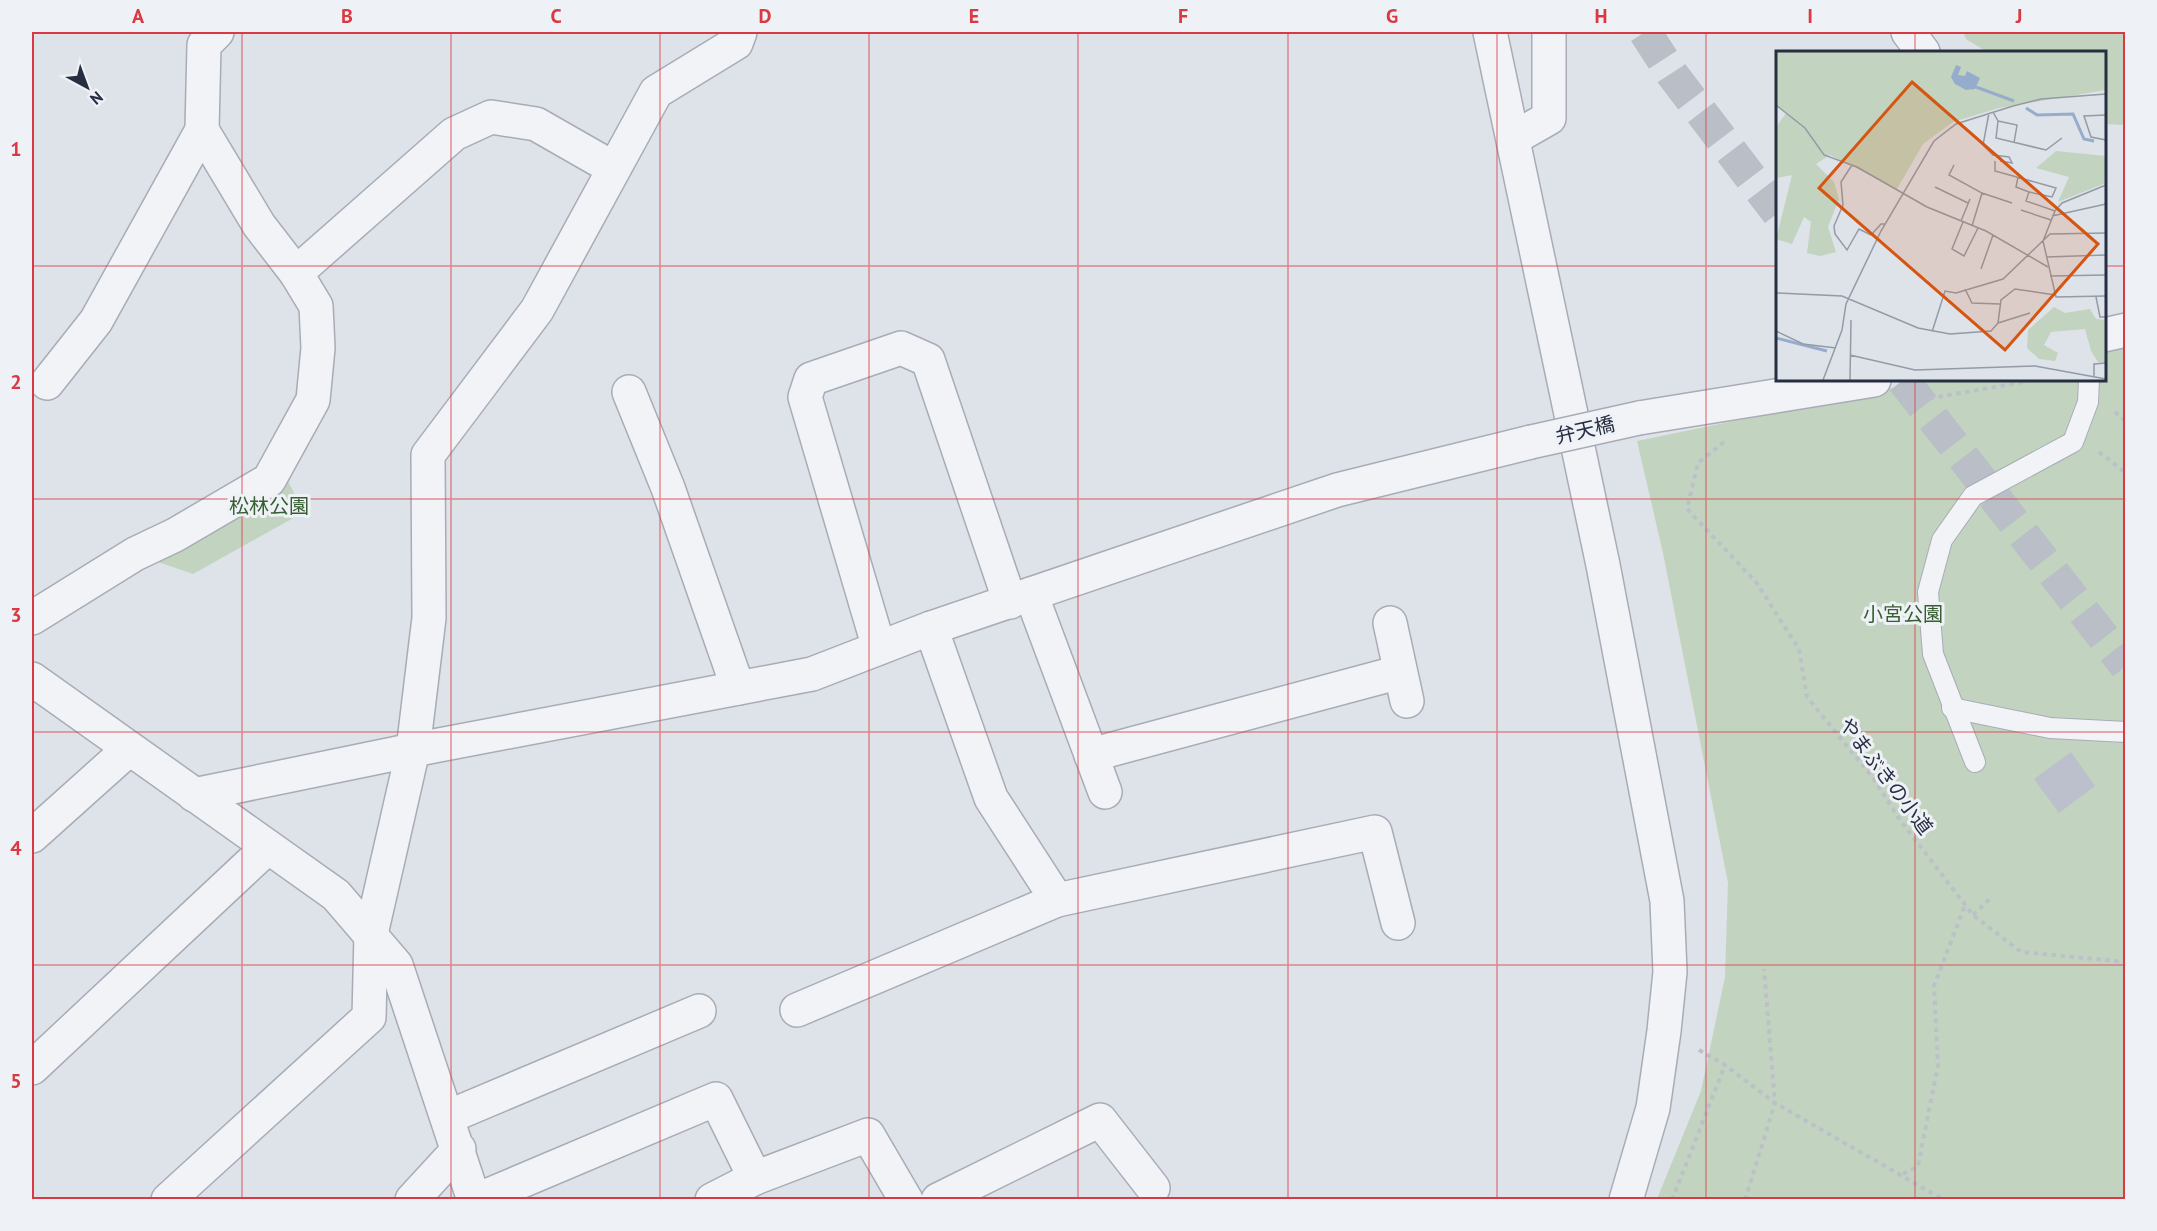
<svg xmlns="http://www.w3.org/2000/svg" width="2157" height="1231" font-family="'PT Sans','Noto Sans JP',sans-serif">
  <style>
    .green { fill: #c2d4bf }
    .building { fill: #bbc0cc }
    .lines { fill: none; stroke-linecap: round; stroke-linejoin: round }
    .secondary-tunnel { stroke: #b9bec7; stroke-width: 33; stroke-dasharray: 33 16; stroke-linecap: butt }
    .lane-casing { stroke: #a7acb7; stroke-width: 22 }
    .street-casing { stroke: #a7acb7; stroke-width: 36 }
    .path { stroke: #bcc0c8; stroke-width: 4; stroke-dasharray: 4.5 4.5; stroke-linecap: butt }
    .lane { stroke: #f1f3f7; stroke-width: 20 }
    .street { stroke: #f1f3f7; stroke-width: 33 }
    .street-bridge-casing { stroke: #a7acb7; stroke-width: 36; stroke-linecap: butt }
    .street-bridge { stroke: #f1f3f7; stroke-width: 33 }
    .grid { fill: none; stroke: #da3842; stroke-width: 1.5; stroke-opacity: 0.55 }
    .labels { text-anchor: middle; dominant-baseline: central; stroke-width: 6; stroke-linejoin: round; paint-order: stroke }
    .street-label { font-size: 20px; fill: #262e41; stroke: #eef1f6 }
    .park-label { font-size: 20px; fill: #375e32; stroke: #eef1f6 }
    .inset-river { fill: none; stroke: #96accd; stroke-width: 3 }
    .inset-road { fill: none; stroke: #949aa6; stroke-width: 1.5 }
    .view { fill: #d55511; fill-opacity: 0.15; stroke: #d55511; stroke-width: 3 }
    .inset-edge { fill: none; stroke: #262e41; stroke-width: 3 }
    .neatline { fill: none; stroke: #da3842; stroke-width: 2 }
    .grid-label { font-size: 20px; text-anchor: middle; font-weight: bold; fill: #da3842 }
  </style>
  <rect width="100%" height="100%" fill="#dee2e9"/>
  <g class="green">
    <polygon points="1963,32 2125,32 2125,125 2105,124 2104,52 1987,52 1966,39"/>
    <polygon points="2125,340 2125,1199 1657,1199 1701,1091 1725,977 1728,883 1663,553 1637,441 1933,380 2104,380 2105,345"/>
    <polygon points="279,464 304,512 193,574 135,554"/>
  </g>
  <polygon class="building" points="2071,752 2095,786 2059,813 2034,779"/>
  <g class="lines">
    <g class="secondary-tunnel">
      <polyline points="1645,32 1672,74 1778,213"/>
      <polyline points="1903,380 2126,666"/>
    </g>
    <defs>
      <g id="lane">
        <polyline points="1952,708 2050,728 2126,732"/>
        <polyline points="1975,762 1933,654 1928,592 1942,540 1973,496 2073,442 2088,402 2089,380"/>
      </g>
      <g id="street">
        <polyline points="1490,32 1603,565 1667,901 1670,972 1664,1031 1653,1108 1626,1200"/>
        <polyline points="1908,32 1923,52"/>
        <polyline points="1514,138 1549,118 1549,32"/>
        <polyline points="296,273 454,134 491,117 536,124 613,168"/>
        <polyline points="2104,335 2126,330"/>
        <polyline points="47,383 96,321 202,130"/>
        <polyline points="629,392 668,488 738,688"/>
        <polyline points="1639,418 1874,380"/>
        <polyline points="1031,594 1105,792"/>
        <polyline points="32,618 135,554 175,535 269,480 313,400 318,348 316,306 296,273 259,225 202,130 204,45 217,32"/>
        <polyline points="1390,623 1407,701"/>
        <polyline points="931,628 991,798 1057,900 1375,832 1398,923"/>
        <polyline points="879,648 805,397 811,379 901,348 928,360 1010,602"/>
        <polyline points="32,679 336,895 396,965 474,1200"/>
        <polyline points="1091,755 1400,672"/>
        <polyline points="194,795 413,750 812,674 931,628 1337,490 1531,442"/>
        <polyline points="32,836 129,749"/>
        <polyline points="797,1010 1057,900"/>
        <polyline points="32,1068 268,847"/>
        <polyline points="448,1117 699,1011"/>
        <polyline points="168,1200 369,1017 371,934 413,750 429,618 428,455 537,310 656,92 736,43 740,32"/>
        <polyline points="412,1200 459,1149"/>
        <polyline points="477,1200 716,1099 755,1178 868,1135 906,1200"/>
        <polyline points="712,1200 755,1178"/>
        <polyline points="938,1200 1100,1120 1153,1188"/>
      </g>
    </defs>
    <use href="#lane" class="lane-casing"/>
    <use href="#street" class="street-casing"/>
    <g class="path">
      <polyline points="1903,403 2035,380"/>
      <polyline points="2115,412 2126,422"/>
      <polyline points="1724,442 1698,463 1687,509 1756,582 1799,649 1807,697 1873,778 1900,820 1973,915 2021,952 2126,962"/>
      <polyline points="2099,452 2126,473"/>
      <polyline points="1973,915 1991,898"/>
      <polyline points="1699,1050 1725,1065 1775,1103 1944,1200"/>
      <polyline points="1903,1174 1918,1166 1938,1065 1934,986 1965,905"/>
      <polyline points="1672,1200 1725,1065"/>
      <polyline points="1745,1200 1775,1103 1764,969"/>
    </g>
    <use href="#lane" class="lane"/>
    <use href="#street" class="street"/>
    <defs>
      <polyline id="street-bridge" points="1531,442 1639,418"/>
    </defs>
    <use href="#street-bridge" class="street-bridge-casing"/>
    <use href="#street-bridge" class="street-bridge"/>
  </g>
  <path class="grid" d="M242 32V1200M451 32V1200M660 32V1200M869 32V1200M1078 32V1200M1288 32V1200M1497 32V1200M1706 32V1200M1915 32V52M32 266H1778M2104 266H2126M1915 380V1200M32 499H2126M32 732H2126M32 965H2126"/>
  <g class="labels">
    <g class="street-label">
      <text transform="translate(1585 430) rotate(-13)">弁天橋</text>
      <text transform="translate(1886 776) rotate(53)">やまぶきの小道</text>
    </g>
    <g class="park-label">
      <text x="269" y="506">松林公園</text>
      <text x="1903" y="614">小宮公園</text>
    </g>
  </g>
  <g transform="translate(1776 51)">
    <rect width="330" height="330" fill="#dee2e9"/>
    <path d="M0 1H330V39L223 57 177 71 147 93 121 138 54 104 40 113 58 131 63 148 52 176 60 201 44 205 31 202 35 171 28 166 16 193 0 188 16 124 0 127V76L10 62 0 54ZM280 100 330 105V132L282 151 293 126 260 117ZM278 256 289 262 314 258 320 268 330 269V312L322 311 315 300 309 278 275 281 268 294 282 302 279 310 263 308 251 297 252 279Z" fill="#c2d4bf"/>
    <path d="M180 14 185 16 182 24 189 25 191 20 204 27 199 38 190 39 179 33 175 26Z" fill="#96accd"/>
    <path class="inset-river" d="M200 36 238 50M250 57 261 64 297 63 308 88 318 90M0 287 51 300"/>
    <path class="inset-road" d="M0 54 29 77 48 104 81 116 151 156 210 180 272 216M217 61 222 70 220 87 270 99 286 87M213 62 207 94 217 104 233 106 236 112 224 110M330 64 308 65 315 86 330 89M222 70 241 74 238 92M219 110V120L280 137 276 146 253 141M76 114 65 131 67 154 58 175 59 183 71 199 83 178 95 184 105 173H109M178 114 173 124 206 142 196 175M242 126 240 136 253 141 250 150 279 160M330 134 286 152 279 160 267 190 280 246 330 245M159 136 192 152M206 142 236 152M245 159 275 169M276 165 330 153M185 170 194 148M187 171 176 198 188 205 202 177M270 206 330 204M205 218 217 184M274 225 330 224M189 238 196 252 224 253M0 242 66 245 142 277 174 283 215 280 222 272 225 249 239 238 279 244M320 246 324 266H330M222 272 254 262M0 280 27 293 60 297M156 281 169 240 180 242 227 228 274 183 330 182M74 304 139 319 259 315 330 328M318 325V313L330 312M47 329 66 279 70 253 105 180 158 90 180 73 237 55 265 48 330 43M74 329 75 269"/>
    <path class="view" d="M136 31 322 193 229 299 43 137Z"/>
    <rect width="330" height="330" class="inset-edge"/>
  </g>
  <rect width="2157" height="1231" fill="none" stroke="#eef1f6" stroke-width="66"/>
  <g transform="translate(87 87) rotate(139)" stroke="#eef1f6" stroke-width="4.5" paint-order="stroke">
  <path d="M0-4.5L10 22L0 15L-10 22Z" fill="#262e41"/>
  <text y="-9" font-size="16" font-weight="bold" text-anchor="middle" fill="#262e41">N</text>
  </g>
  <rect x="33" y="33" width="2091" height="1165" class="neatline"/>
  <g class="grid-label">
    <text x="138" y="23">A</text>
    <text x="347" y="23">B</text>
    <text x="556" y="23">C</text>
    <text x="765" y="23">D</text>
    <text x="974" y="23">E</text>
    <text x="1183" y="23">F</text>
    <text x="1392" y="23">G</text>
    <text x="1601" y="23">H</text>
    <text x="1810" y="23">I</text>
    <text x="2019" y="23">J</text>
    <text x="16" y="156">1</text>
    <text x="16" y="389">2</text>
    <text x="16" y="622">3</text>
    <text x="16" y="855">4</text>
    <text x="16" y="1088">5</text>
  </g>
</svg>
